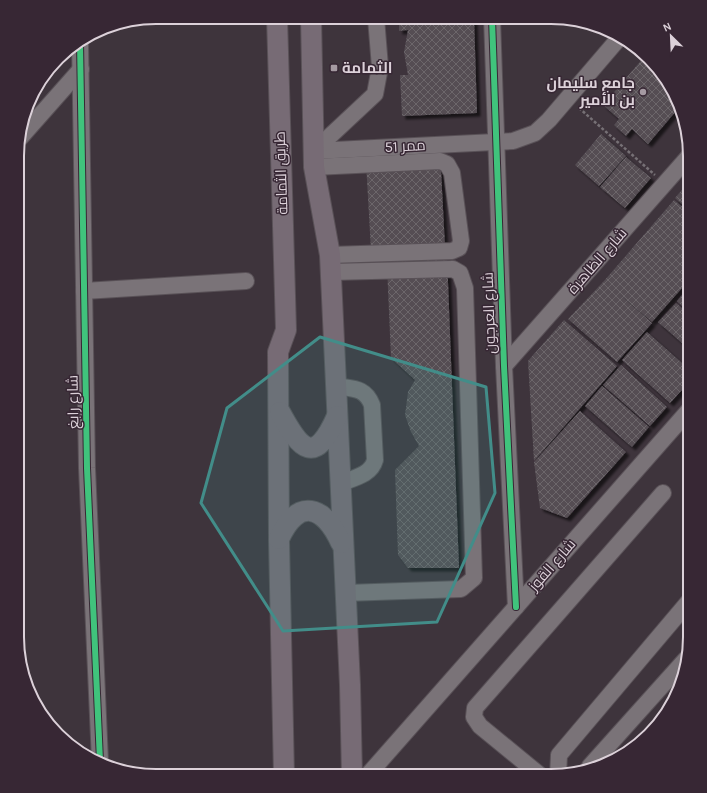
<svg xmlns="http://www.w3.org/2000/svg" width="707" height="793" font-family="Karla,Cairo,sans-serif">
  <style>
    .building { fill: url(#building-cross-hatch); filter: url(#shadow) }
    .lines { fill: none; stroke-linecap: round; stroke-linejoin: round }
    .minor-casing { stroke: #595157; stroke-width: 18 }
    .major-casing { stroke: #595157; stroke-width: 22 }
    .path { stroke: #767075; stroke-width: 2.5; stroke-dasharray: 3 2; stroke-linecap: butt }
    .minor { stroke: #7a7378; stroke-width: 16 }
    .major { stroke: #776b75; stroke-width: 20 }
    .cycleway-casing { stroke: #372734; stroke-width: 8 }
    .cycleway { stroke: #40c37c; stroke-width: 6 }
    .marked { fill: #428d89; fill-opacity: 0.2; stroke: #428d89; stroke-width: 3; stroke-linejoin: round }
    .poi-dot { fill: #a59aa2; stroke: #372734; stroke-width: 1.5 }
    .labels { text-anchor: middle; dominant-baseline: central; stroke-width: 3; stroke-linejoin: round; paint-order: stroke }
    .poi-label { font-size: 15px; font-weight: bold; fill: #dcd1d9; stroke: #372734; text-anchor: start }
    .street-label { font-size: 15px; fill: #dcd1d9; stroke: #372734 }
    .rim { fill: none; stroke: #dcd1d9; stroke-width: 2 }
  </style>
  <defs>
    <pattern id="building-cross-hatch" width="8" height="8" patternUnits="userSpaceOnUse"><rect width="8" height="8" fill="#544d53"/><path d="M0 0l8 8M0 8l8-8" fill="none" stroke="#6c666b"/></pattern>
    <filter id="shadow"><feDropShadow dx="3.5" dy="3.5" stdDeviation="1" flood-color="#0009"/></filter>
  </defs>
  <rect width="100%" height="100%" fill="#3e343c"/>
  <g class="building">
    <polygon points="399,18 474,18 477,113 402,116 400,75 408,75 404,52 408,30 399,31"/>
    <polygon points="644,57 667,79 677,110 648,144 632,129 626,136 614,125 619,119 603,105"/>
    <polygon points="601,134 626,156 599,186 575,165"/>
    <polygon points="440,151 445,247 371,251 366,162 375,154"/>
    <polygon points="626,157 651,178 625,208 600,187"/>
    <polygon points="690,181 690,211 675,198"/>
    <polygon points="674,200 690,213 690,279 652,322 618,293 652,323 617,362 568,319 604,281"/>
    <polygon points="447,256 459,568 408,568 398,555 395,470 419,446 411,432 405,415 408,392 415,380 391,358 387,266 397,257"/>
    <polygon points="690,286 690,313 677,301"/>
    <polygon points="676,303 690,315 690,350 658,322"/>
    <polygon points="564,320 617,366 534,461 528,361"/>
    <polygon points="647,332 690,370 690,381 670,403 622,360"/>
    <polygon points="621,365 667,407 650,426 603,385"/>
    <polygon points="602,386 649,427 632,447 585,406"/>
    <polygon points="580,411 626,452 567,518 540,508 534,462"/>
  </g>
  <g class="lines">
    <defs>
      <g id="minor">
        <polyline points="492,18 504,366 516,607"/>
        <polyline points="80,42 87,468 100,761"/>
        <polyline points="20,138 81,69"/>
        <polyline points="314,151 513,141 535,133 549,120 620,37"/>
        <polyline points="314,151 375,94 380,67 376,18"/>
        <polyline points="314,167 440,161 447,164 452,173 461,241 459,248 452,251 330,255"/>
        <polyline points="331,272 453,269 460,273 465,288 474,578 461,589 346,593"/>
        <polyline points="84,291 246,281"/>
        <polyline points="504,366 690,155"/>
        <path d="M336 386C353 389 365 387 372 405L375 460C371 475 354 478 341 483"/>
        <polyline points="590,766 686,659"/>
        <polyline points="367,776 690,409"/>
        <polyline points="541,776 480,726 474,717 475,708 663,493"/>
        <polyline points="558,776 559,755 690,600"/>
      </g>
      <g id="major">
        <polyline points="277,17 286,330 278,352 279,540 284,776"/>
        <polyline points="311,17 314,167 330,255 350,685 352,776"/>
        <path d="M280 412C301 451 315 466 337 416"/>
        <path d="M279 539C298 497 324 505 341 543"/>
      </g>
    </defs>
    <use href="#minor" class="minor-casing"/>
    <use href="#major" class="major-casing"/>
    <polyline class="path" points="579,108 655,175"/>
    <use href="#minor" class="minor"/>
    <use href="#major" class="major"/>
    <defs>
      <g id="cycleway">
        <polyline points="492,18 504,366 516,607"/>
        <polyline points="80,42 87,468 100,761"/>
      </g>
    </defs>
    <use href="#cycleway" class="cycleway-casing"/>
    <use href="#cycleway" class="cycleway"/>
  </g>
  <path class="marked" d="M320 337 486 387 495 493 437 622 283 631 201 503 227 408Z"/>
  <g class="poi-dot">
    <rect x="330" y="64" width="8" height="8" rx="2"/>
    <circle cx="643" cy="92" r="4"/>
  </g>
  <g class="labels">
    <g class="poi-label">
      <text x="342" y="68">الثمامة</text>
      <text x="635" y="83" text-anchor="end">جامع سليمان<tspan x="635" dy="17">بن الأمير</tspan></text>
    </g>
    <g class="street-label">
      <text transform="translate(405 146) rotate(-3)">ممر 51</text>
      <text transform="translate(281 173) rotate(-92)">طريق الثمامة</text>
      <text transform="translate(597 261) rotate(-49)">شارع الظاهرة</text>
      <text transform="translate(489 313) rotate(-92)">شارع العرجون</text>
      <text transform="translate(73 402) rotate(-91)">شارع رابغ</text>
      <text transform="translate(552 565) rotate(-49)">شارع القوز</text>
    </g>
  </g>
  <path d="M0 0H707V793H0ZM156 24H551A132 132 0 0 1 683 156V637A132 132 0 0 1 551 769H156A132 132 0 0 1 24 637V156A132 132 0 0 1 156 24Z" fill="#372734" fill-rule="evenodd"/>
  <path class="rim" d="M156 24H551A132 132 0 0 1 683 156V637A132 132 0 0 1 551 769H156A132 132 0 0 1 24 637V156A132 132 0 0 1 156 24Z"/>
  <g transform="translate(671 36) rotate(336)" stroke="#372734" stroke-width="3" paint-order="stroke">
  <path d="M0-3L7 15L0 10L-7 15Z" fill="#dcd1d9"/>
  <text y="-6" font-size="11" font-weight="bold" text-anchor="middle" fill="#dcd1d9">N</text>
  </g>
</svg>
